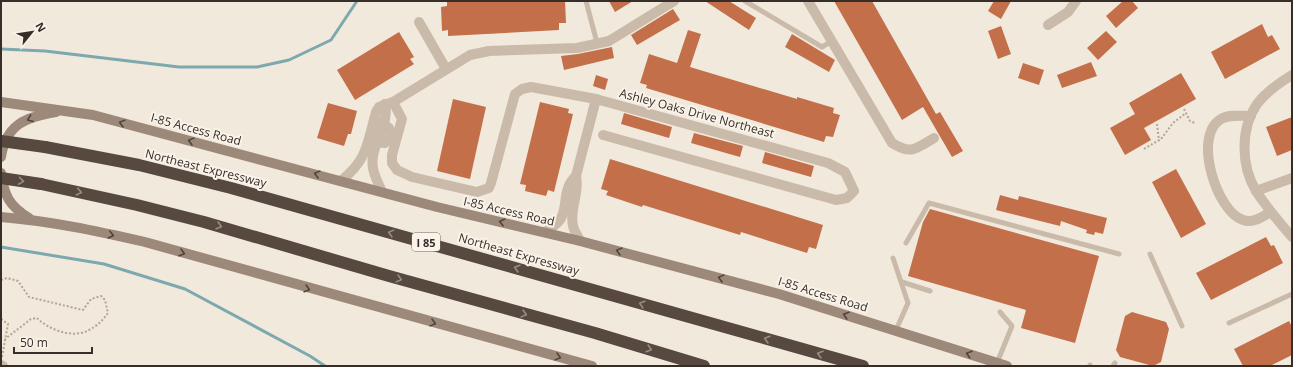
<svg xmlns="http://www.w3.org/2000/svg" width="1293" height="367" font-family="'Open Sans',sans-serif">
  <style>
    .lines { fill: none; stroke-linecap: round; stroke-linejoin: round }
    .stream { stroke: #7da9ae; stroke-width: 3 }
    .building { fill: #c36f4a }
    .path { stroke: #b5a493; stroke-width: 2; stroke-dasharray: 2 2; stroke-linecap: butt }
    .service { stroke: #cabaa9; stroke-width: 5 }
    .minor { stroke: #cabaa9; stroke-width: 10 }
    .secondary { stroke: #9d897a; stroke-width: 10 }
    .motorway { stroke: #584940; stroke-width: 12 }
    .motorway-bridge { stroke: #584940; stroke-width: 12 }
    .oneway { stroke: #50453d }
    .oneway2 { stroke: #988d84 }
    .labels { text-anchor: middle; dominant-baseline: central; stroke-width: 4; stroke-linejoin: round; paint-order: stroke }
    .shield { fill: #f9f3e9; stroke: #716963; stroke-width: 1 }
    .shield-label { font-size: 11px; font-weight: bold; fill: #372e29 }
    .street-label { font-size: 12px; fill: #372e29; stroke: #f9f3e9 }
  </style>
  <rect width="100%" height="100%" fill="#f2e9dd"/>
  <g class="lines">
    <g class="stream">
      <polyline points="1,49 45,51 179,67 257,67 289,60 331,40 357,1"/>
      <polyline points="1,247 104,264 185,289 310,356 325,366"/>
    </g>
  </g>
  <g class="building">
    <polygon points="447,1 565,1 566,23 559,23 559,30 448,36 448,30 442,31 441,7 447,6"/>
    <polygon points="609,1 633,1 615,12"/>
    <polygon points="705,1 729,1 756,18 749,30"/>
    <polygon points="834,1 872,1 936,114 940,112 963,151 952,157 923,107 902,120"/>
    <polygon points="994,1 1011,1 1001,19 988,11"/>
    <polygon points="1123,1 1132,1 1138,8 1116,28 1106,16"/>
    <polygon points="673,9 680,20 637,45 631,35"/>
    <polygon points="1262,24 1268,37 1272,35 1280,49 1225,79 1211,52"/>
    <polygon points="1001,26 1011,54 998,59 988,31"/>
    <polygon points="688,30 701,34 690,67 797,99 797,97 834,108 833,113 840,115 833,137 826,136 824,142 646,88 647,85 640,83 649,54 677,63"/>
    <polygon points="1106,31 1117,42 1098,60 1087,48"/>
    <polygon points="399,32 414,57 410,59 414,64 355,100 337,70"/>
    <polygon points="792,34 835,60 829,72 785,47"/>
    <polygon points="612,47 614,58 564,70 561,56 578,54"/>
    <polygon points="1091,62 1097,76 1062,88 1057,75"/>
    <polygon points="1023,63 1044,70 1039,85 1018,78"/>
    <polygon points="1181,73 1196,99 1144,128 1151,140 1125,155 1110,128 1135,114 1129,103"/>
    <polygon points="596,75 608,79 605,90 593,86"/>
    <polygon points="453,99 486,107 470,179 437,171"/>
    <polygon points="540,102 569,109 568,113 573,114 554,192 548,190 546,196 525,191 526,185 520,184"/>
    <polygon points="328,103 357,111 351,134 348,134 344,146 317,138"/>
    <polygon points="624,113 672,127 669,138 621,124"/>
    <polygon points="1292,117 1292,150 1277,156 1266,127"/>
    <polygon points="694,133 743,146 740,157 691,143"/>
    <polygon points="765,152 814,166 811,177 762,163"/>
    <polygon points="610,159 823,225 816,249 809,247 807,253 741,232 740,235 643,205 642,207 606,195 608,191 601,189"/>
    <polygon points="1176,169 1206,224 1181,238 1152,182"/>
    <polygon points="1000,195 1018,200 1019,196 1107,218 1103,234 1095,232 1094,235 1086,233 1087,230 1061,221 1060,226 996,210"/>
    <polygon points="930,209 1099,256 1075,343 1021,328 1026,310 908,276 923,222"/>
    <polygon points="1266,237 1271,246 1274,245 1283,263 1211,300 1196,273"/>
    <polygon points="1132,312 1166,322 1169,329 1161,362 1153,366 1120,357 1116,350 1125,316"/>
    <polygon points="1289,321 1292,327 1292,355 1270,366 1243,366 1234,349"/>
  </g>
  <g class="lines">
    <g class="path">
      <polyline points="1184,109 1190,121 1195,123"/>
      <polyline points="1157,124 1159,141"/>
      <polyline points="1144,149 1161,139 1173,123 1186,113"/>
      <path d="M1 280 7 278 18 281 29 297 83 310 91 299 101 296 105 300 108 313C103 320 97 326 89 330 74 339 49 330 37 318L31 319 5 339"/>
      <polyline points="1,319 8,324 2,357"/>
    </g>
    <g class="service">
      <polyline points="586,1 597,43"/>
      <polyline points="745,1 822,47 832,41"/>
      <polyline points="906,243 929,203 1119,254"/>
      <polyline points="1150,254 1182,326"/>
      <polyline points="893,258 908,303 896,330"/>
      <polyline points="902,282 930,291"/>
      <polyline points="1229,323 1292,294"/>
      <polyline points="997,363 1012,326 1000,312"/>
      <polyline points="1090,366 1090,365"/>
      <polyline points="1113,366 1115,363"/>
    </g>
    <g class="minor">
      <path d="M808 1 892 143C911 155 916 149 934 138"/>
      <polyline points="419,22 446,69"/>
      <polyline points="1048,25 1068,12 1076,1"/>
      <path d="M1292 75C1279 83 1266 92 1257 104 1240 129 1241 166 1256 191 1267 208 1280 223 1292 237"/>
      <polyline points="393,102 402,119 392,155 392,163 397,170 412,177 477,192 489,188 491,183 515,94 522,89 531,87 596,99"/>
      <path d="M1251 116C1242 116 1229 114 1221 119 1192 136 1217 212 1243 220 1253 224 1263 216 1271 212"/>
      <path d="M372 142 385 143C390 140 392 133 389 128L383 123 377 121"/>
      <path d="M341 181C368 159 367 144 376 112L379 107 393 102 470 55 489 51 577 48 609 41 674 1"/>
      <polyline points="1256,191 1292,178"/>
      <path d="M382 192C379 184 374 176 373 168 369 146 390 126 385 104"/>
      <path d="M545 232C550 229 556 225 560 220 569 206 561 190 576 176"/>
      <path d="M580 241C578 236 574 231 573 226 569 209 580 193 576 176L596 99 828 163 845 172 854 191 847 198 836 200 603 135"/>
      <polyline points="1,365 3,366"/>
    </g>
    <g class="secondary">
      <polyline points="1,102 93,115 437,207 580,241 779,294 1007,366"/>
      <path d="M1 157C6 124 26 117 56 112"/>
      <path d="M1 173C4 195 9 206 29 218"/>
      <path d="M1 217C50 221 97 231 145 242L592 366"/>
    </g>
    <g class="motorway">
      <polyline points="45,147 139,165 231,188 863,366"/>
      <polyline points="41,184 137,205 204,222 389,276 595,333 704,366"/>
    </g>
    <g class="motorway-bridge">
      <polyline points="1,141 45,147"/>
      <polyline points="1,178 41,184"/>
    </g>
  </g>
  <defs><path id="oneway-chevron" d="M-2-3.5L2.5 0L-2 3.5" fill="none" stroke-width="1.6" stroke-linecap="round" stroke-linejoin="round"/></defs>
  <g class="oneway">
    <use href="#oneway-chevron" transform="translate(30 119) rotate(159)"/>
    <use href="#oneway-chevron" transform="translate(122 123) rotate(-165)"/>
    <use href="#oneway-chevron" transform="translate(191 141) rotate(-165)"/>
    <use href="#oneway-chevron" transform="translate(317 174) rotate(-165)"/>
    <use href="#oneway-chevron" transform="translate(502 222) rotate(-167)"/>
    <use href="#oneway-chevron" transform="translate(111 235) rotate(13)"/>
    <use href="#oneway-chevron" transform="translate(619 251) rotate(-165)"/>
    <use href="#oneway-chevron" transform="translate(182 253) rotate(16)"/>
    <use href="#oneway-chevron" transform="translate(721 278) rotate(-165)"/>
    <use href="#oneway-chevron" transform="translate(307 289) rotate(16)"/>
    <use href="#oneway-chevron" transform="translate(846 315) rotate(-163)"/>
    <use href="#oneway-chevron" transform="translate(433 323) rotate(15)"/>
    <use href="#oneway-chevron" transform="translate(969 354) rotate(-162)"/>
    <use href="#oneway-chevron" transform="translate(558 357) rotate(15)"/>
  </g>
  <g class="oneway2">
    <use href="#oneway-chevron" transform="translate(21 181) rotate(8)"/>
    <use href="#oneway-chevron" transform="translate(79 192) rotate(12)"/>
    <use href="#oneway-chevron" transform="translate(219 226) rotate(16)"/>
    <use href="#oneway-chevron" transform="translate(391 233) rotate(-165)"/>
    <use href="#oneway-chevron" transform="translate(517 268) rotate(-164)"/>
    <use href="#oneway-chevron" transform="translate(399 279) rotate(15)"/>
    <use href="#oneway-chevron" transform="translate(642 304) rotate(-164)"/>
    <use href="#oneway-chevron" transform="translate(524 314) rotate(15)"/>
    <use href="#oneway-chevron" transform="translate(767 339) rotate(-164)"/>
    <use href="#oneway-chevron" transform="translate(649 349) rotate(17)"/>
    <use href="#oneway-chevron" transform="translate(820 354) rotate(-164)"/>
  </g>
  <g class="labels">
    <rect class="shield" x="412" y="233" width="28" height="18" rx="3"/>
    <g class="shield-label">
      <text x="426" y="242">I 85</text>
    </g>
    <g class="street-label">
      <text transform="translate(697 113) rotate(15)">Ashley Oaks Drive Northeast</text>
      <text transform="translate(196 129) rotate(15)">I-85 Access Road</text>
      <text transform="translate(206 168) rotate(14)">Northeast Expressway</text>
      <text transform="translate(509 211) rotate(13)">I-85 Access Road</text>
      <text transform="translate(519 254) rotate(16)">Northeast Expressway</text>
      <text transform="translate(823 294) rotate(17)">I-85 Access Road</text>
    </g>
  </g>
  <rect width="1293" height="367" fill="none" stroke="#372e29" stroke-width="4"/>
  <g transform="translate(32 32) rotate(60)" stroke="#f9f3e9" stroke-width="3" paint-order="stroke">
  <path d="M0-3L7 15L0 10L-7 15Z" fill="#372e29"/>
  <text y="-6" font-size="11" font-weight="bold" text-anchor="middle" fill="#372e29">N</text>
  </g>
  <path d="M14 347v6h78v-6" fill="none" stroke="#372e29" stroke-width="2"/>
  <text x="20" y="347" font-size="12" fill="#372e29" stroke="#f9f3e9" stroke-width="3" paint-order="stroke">50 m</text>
</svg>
